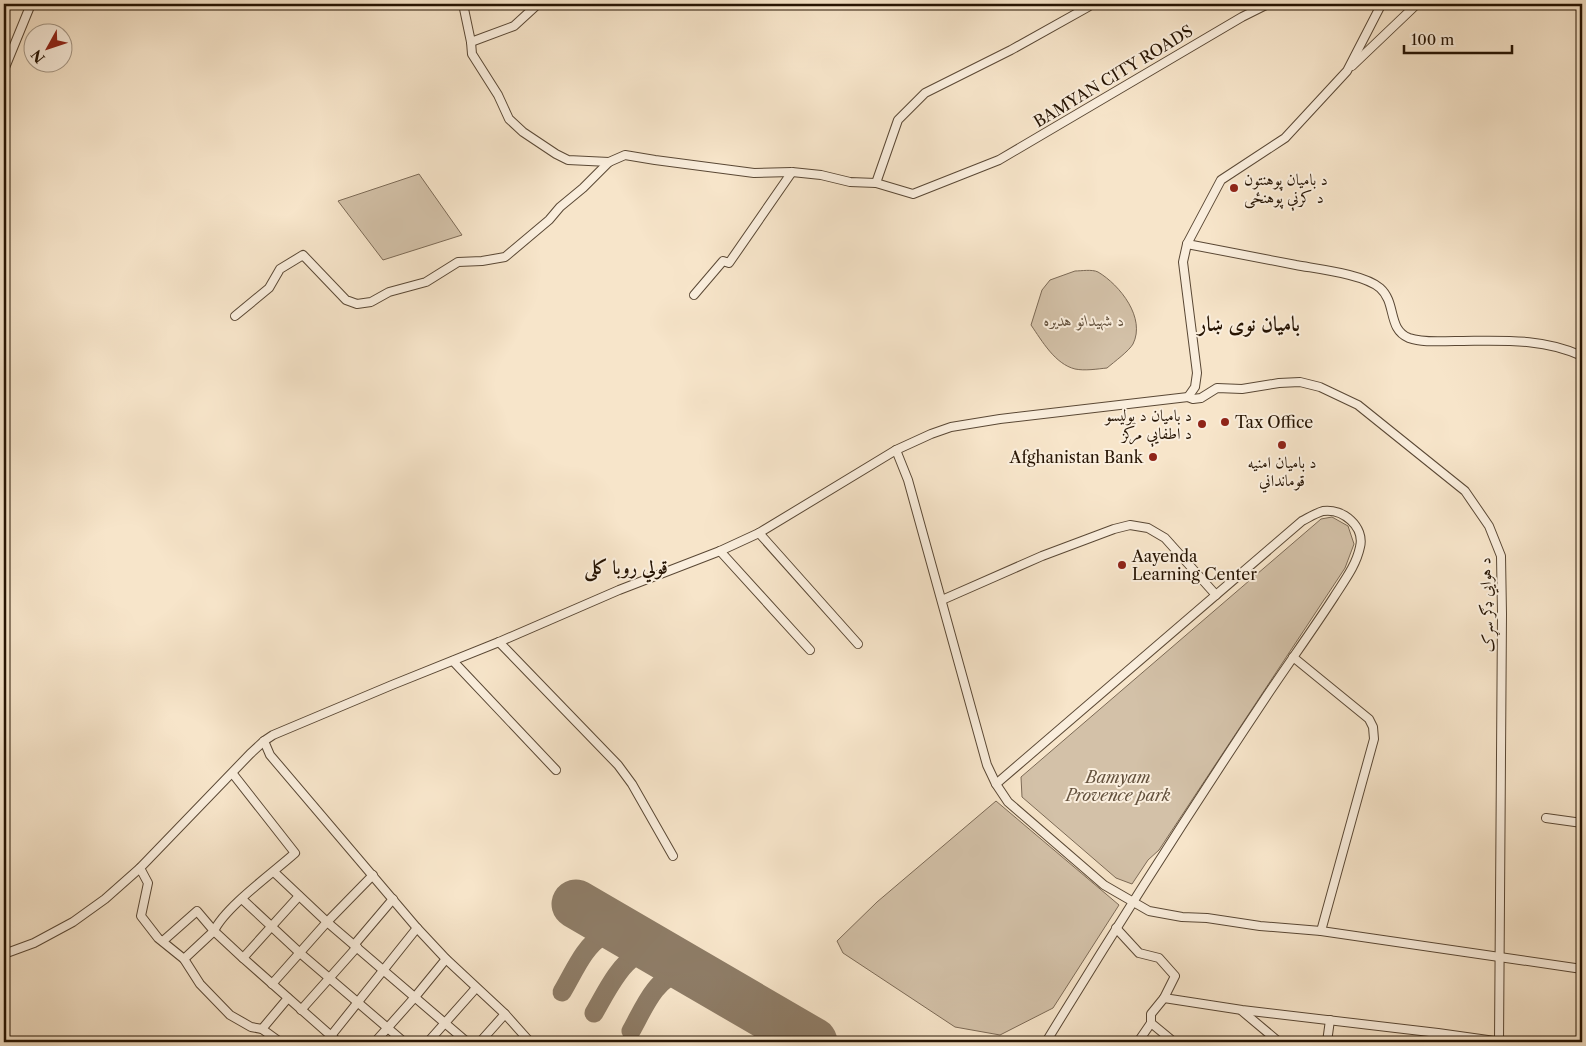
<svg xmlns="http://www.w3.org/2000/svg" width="1586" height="1046" font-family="'Libre Caslon Text',Amiri,serif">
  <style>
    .green { fill: #d3c1a8; stroke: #7c6a56 }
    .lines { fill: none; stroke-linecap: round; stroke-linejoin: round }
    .taxiway { stroke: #8e7c66; stroke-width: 19 }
    .runway { stroke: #8e7c66; stroke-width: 49 }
    .minor-casing { stroke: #5a4835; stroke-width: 10 }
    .minor { stroke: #faeedd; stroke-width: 8 }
    .poi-dot { fill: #8f2418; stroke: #faeedd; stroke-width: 2 }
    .labels { text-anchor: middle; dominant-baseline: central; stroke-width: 4; stroke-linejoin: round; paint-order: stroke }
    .street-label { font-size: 16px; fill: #261403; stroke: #faeedd }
    .poi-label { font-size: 16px; fill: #261403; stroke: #faeedd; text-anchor: start }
    .park-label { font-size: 16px; font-style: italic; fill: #63513d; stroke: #faeedd }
    .quarter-label { font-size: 19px; font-weight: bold; fill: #261403; stroke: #faeedd }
    .district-label { font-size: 21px; font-weight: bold; fill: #261403; stroke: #faeedd }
  </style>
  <rect width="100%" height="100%" fill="#f7e5ca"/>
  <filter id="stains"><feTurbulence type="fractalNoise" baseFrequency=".004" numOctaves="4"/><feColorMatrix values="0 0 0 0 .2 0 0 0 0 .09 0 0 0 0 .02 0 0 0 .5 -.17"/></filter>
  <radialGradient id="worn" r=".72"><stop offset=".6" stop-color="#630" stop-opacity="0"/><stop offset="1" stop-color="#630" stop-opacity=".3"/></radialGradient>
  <g class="green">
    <polygon points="419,174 462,235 383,260 338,201"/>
    <path d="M1075 271C1081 271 1092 269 1098 272 1120 285 1146 318 1133 344 1129 351 1114 362 1107 368 1097 369 1085 371 1075 369 1055 364 1042 341 1031 325L1042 290 1050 280Z"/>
    <polygon points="1332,517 1348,526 1354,544 1345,568 1159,850 1148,860 1132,884 1116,878 1022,797 1021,777 1321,519"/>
    <polygon points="996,801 1119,905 1053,1008 1000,1035 955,1027 843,953 837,941 877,902"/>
  </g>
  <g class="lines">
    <g class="taxiway">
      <path d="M562 992C572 976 585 944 603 936 611 932 621 935 630 936"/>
      <path d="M594 1013C603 998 619 964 635 957 644 953 652 954 662 955"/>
      <path d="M631 1031C642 1012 656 976 680 973 685 972 691 974 696 974"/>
    </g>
    <polyline class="runway" points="576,904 813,1042"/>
    <defs>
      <g id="minor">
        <polyline points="463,4 471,42 472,54 498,95 509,119 523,132 556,154 568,160 609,162"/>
        <polyline points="471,42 514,26 538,4"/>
        <polyline points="1352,66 1417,4"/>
        <polyline points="4,70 31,4"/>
        <polyline points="876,183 898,120 925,93 1011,50 1088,7 1087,4"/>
        <path d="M1187 244C1224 251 1260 258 1296 265 1317 269 1364 274 1380 288 1397 303 1387 329 1409 338 1423 343 1441 341 1455 341 1498 341 1542 337 1582 356"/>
        <polyline points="694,295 723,261 729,263 792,172"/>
        <polyline points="235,316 269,288 280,269 303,255 346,300 357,304 371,302 389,292 426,282 458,262 482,261 505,257 549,220 560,207 583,188 609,162 625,155 655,160 754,173 792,172 821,175 850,182 876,183 913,194 999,160 1242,17 1268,4"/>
        <polyline points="1188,397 1193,399 1201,398 1217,388 1242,389 1279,383 1300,382 1320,387 1358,405 1465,491 1489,526 1501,556 1502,614 1499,1042"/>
        <polyline points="896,450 908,480 987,765 996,784 1008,802 1104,885 1149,911 1182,917 1207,918 1260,926 1321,931 1582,969"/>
        <polyline points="759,533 858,644"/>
        <polyline points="720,551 810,650"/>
        <polyline points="942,600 1042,556 1114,529 1130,525 1148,528 1165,538 1216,595"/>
        <polyline points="499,642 618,765 632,784 673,856"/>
        <polyline points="1293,657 1369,719 1373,727 1374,739 1321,931"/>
        <polyline points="453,661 556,770"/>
        <polyline points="264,741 270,755 417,928 446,959 505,1014 530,1042"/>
        <path d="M996 784 1302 521C1308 518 1316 513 1323 511 1343 508 1365 527 1360 547 1356 566 1344 581 1334 597 1312 631 1288 664 1266 697 1190 811 1117 926 1046 1042"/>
        <polyline points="1546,818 1582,823"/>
        <polyline points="140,868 148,883 141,916 158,938 184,959 200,984 230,1015 251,1027 262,1029 280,1042"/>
        <polyline points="274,872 327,922 467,1042"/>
        <polyline points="242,899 300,953 404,1042"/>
        <polyline points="1116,928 1139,953 1159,958 1175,976 1164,998 1242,1010 1438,1033 1502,1042"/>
        <polyline points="163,941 197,911 214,931 243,958 338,1042"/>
        <polyline points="354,945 393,899"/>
        <polyline points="4,954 34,943 73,922 105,899 140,868 250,754 264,741 273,735 392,685 499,642 619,590 720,551 759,533 896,450 931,434 951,427 1000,419 1188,397 1195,387 1197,373 1183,262 1187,244 1221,180 1285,138 1347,71 1380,7 1379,4"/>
        <polyline points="243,958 299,896"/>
        <path d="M184 959 214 931C225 907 274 872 295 853L233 774"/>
        <polyline points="272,984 327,922 373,875"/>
        <polyline points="301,1010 357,947"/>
        <polyline points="1242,1011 1279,1042"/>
        <polyline points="1151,1023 1174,1042"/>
        <polyline points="262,1029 288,998"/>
        <polyline points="326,1042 417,928"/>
        <polyline points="375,1042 415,997 446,959"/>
        <polyline points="428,1042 476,988"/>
        <polyline points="480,1042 505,1014"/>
        <polyline points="1138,1042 1151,1023 1151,1014 1164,998"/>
        <polyline points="1327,1042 1330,1020"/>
      </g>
    </defs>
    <use href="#minor" class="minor-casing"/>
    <use href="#minor" class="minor"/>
  </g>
  <g class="poi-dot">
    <circle cx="1234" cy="188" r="5"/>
    <circle cx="1225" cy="422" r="5"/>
    <circle cx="1202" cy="424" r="5"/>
    <circle cx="1282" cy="445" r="5"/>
    <circle cx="1153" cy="457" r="5"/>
    <circle cx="1122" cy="565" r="5"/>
  </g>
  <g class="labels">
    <g class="street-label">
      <text transform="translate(1113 76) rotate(-31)">BAMYAN CITY ROADS</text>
      <text transform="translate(1486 605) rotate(-92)">د هوايي ډګر سړک</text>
    </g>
    <g class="poi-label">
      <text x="1244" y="179">د بامیان پوهنتون<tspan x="1244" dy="18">د کرنې پوهنځی</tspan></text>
      <text x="1192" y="415" text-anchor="end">د بامیان د پولیسو<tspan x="1192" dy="18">د اطفايې مرکز</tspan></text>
      <text x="1235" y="422">Tax Office</text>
      <text x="1143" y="457" text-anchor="end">Afghanistan Bank</text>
      <text x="1282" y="462" text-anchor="middle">د بامیان امنیه<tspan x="1282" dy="18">قومانداني</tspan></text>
      <text x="1132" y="556">Aayenda<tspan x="1132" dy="18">Learning Center</tspan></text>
    </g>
    <g class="park-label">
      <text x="1084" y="320">د شهیدانو هدیره</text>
      <text x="1118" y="777">Bamyam<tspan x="1118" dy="18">Provence park</tspan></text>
    </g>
    <g class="quarter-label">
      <text x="626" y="567">قولي روبا کلی</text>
    </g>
    <g class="district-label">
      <text x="1249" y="323">باميان نوی ښار</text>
    </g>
  </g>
  <rect width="1586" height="1046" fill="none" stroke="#f7e5ca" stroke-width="20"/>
  <rect x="5" y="5" width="1576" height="1036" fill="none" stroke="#261403" stroke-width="2.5"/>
  <rect x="10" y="10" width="1566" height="1026" fill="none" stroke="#261403"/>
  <g transform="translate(48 48) rotate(230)"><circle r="24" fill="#faeedd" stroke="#a59786"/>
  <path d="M0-4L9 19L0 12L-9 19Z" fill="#8f2418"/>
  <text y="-8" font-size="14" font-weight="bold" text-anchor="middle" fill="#261403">N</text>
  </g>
  <path d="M1404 45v8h108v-8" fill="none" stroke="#261403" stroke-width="2.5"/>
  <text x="1411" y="45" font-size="15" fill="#261403" stroke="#faeedd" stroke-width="4" paint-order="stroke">100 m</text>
  <rect width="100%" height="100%" filter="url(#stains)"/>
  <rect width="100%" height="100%" fill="url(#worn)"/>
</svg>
